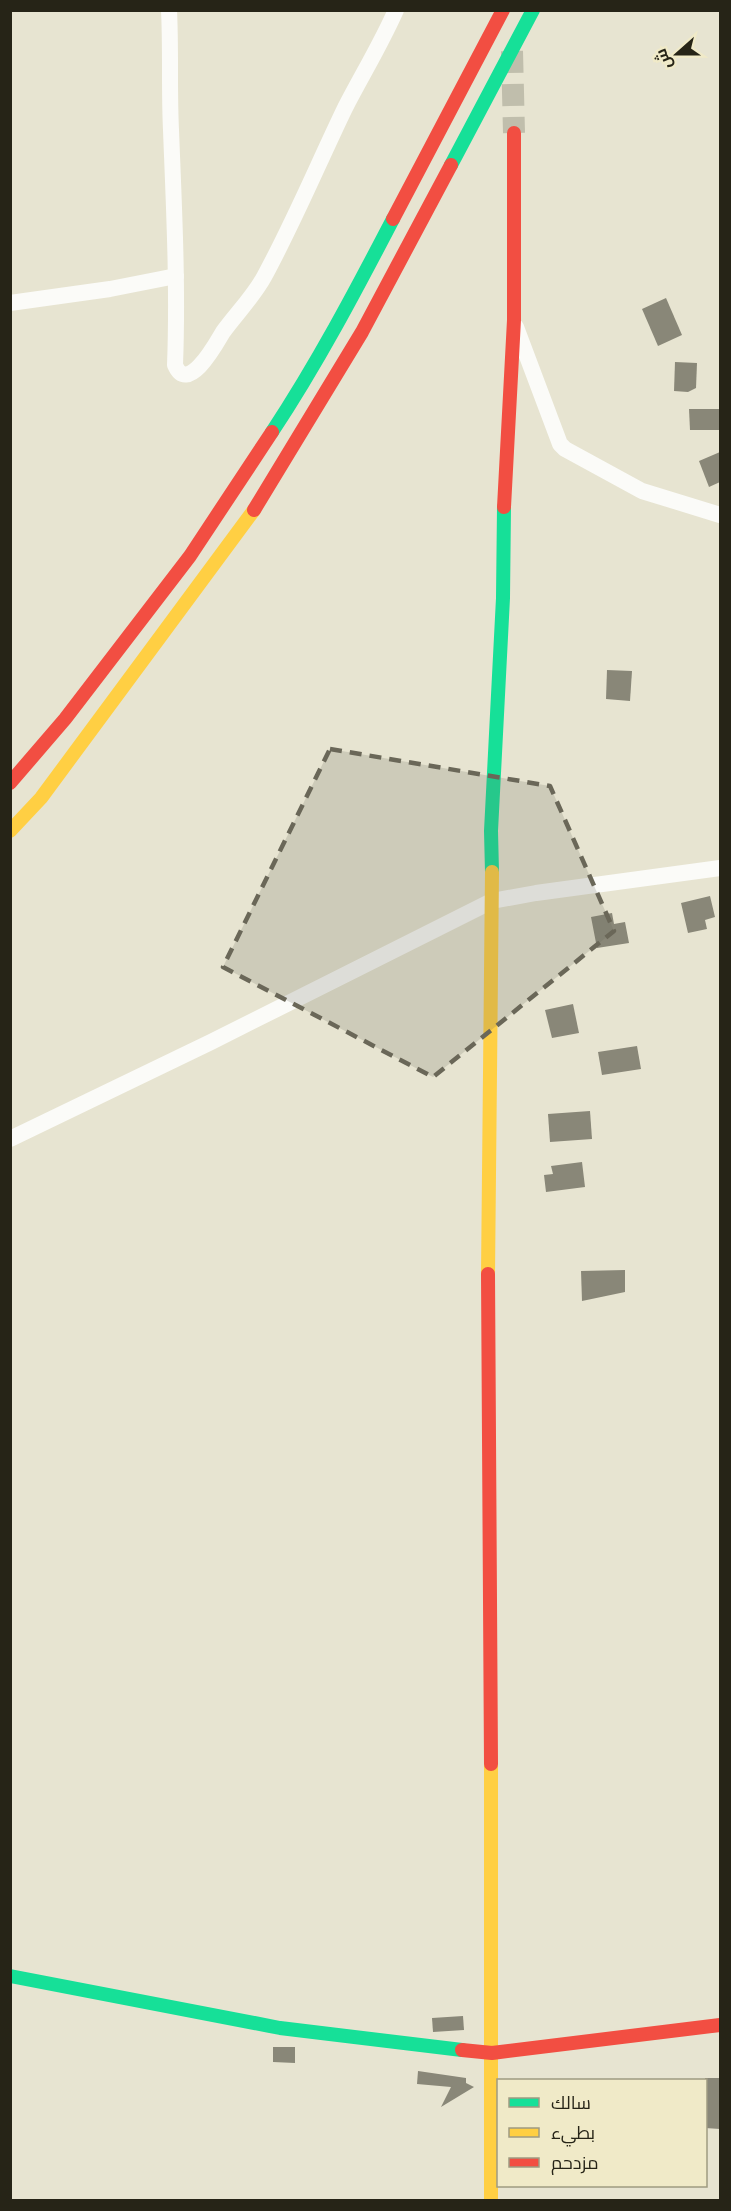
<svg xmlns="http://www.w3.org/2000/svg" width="731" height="2211" font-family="'Exo 2',Cairo,sans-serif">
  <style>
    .building { fill: #898778 }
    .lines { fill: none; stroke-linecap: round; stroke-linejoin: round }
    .secondary-tunnel { stroke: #c0beac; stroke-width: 22; stroke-dasharray: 22 11; stroke-linecap: butt }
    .street { stroke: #fbfbf8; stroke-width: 16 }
    .fast { stroke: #16e098; stroke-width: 14 }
    .slow { stroke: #ffcf43; stroke-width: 14 }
    .jam { stroke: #f24e42; stroke-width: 14 }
    .marked { fill: #6a6758; fill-opacity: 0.2; stroke: #6a6758; stroke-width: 4.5; stroke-dasharray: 12 8; stroke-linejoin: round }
  </style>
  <rect width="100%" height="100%" fill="#e7e4d1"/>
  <g class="building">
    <polygon points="666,298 682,335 658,346 642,309"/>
    <polygon points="675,362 697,363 696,388 688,392 674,391"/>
    <polygon points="689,409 720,409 720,430 690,430"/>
    <polygon points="720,452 720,482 709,487 699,461"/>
    <polygon points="607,670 632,671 630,701 606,699"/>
    <polygon points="710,896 715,917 705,920 707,929 688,933 681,903"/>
    <polygon points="612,913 614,924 625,922 629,943 597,948 591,917"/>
    <polygon points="573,1004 579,1033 552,1038 545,1010"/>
    <polygon points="637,1046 641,1069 602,1075 598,1052"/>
    <polygon points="590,1111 592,1139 550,1142 548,1114"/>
    <polygon points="582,1162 585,1187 546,1192 544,1175 553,1174 551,1166"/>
    <polygon points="625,1270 625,1292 582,1301 581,1271"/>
    <polygon points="463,2016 464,2030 433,2032 432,2018"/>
    <polygon points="273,2047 295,2047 295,2063 273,2062"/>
    <polygon points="418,2071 466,2078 466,2083 474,2087 441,2107 451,2087 417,2084"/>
    <polygon points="705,2078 720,2078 720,2129 705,2128"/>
  </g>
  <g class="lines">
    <polyline class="secondary-tunnel" points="512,51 514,133"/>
    <g class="street">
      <path d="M169 10C171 50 169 90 171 130 174 208 178 286 175 365 188 396 217 342 223 332 236 314 253 297 264 277 294 222 318 164 345 108 362 75 381 44 396 10"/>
      <polyline points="10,303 110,289 176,276"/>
      <polyline points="516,327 560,444 565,449 642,491 720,515"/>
      <polyline points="10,1139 211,1042 492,901 536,893 720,868"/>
    </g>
    <g class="fast">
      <polyline points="451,165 533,10"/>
      <path d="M272 432C317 364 355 292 393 219"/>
      <polyline points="492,872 491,831 503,598 504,507"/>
      <polyline points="10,1976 280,2028 462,2050"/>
    </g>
    <g class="slow">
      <polyline points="10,831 41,798 254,510"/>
      <polyline points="488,1274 492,872"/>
      <polyline points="491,2200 491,1764"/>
    </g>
    <g class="jam">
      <polyline points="393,219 503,10"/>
      <polyline points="504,507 514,320 514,133"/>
      <polyline points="254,510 362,332 451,165"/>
      <polyline points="10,783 65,719 190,556 272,432"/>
      <polyline points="488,1274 491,1764"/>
      <polyline points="462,2050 492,2053 720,2025"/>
    </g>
  </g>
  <path class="marked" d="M330 749 550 786 614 931 433 1077 223 967Z"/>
  <rect width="731" height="2211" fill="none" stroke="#262417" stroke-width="24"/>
  <rect x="497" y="2079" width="210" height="108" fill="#f0eac8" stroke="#9f9b81" stroke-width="1.5"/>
  <rect x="509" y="2098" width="30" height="9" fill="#16e098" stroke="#9f9b81" stroke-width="1.5"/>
  <text x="551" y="2109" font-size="18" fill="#262417">سالك</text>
  <rect x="509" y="2128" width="30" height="9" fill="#ffcf43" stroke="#9f9b81" stroke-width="1.5"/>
  <text x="551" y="2139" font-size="18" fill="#262417">بطيء</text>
  <rect x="509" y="2158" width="30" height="9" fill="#f24e42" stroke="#9f9b81" stroke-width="1.5"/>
  <text x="551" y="2169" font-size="18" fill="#262417">مزدحم</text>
  <g transform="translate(677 54) rotate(249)" stroke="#f0eac8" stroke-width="4.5" paint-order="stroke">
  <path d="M0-4.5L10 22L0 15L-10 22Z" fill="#262417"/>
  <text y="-9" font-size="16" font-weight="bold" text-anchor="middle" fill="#262417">ش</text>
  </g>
</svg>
